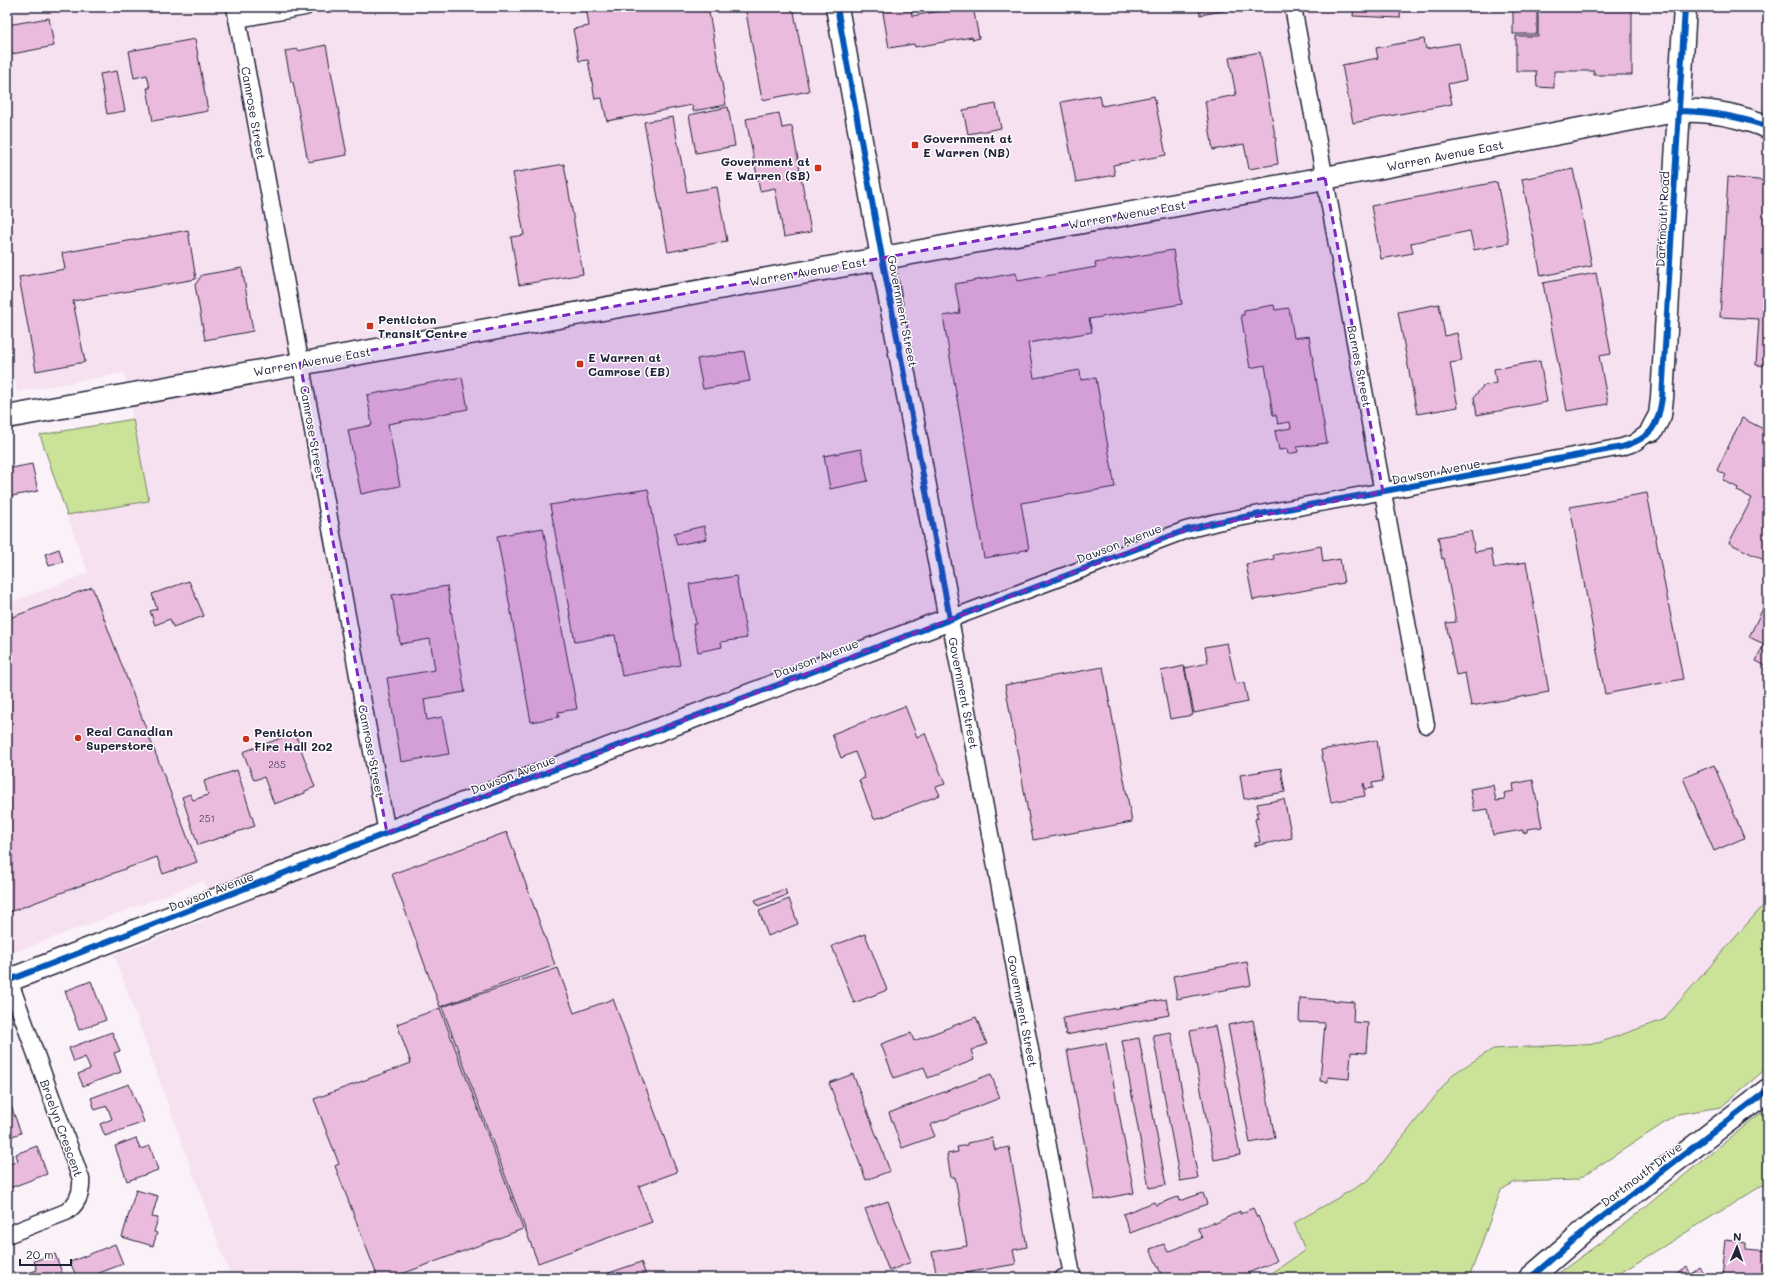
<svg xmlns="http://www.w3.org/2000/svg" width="1775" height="1285" font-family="Mali,sans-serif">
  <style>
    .built { fill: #f6e1f0 }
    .green { fill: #cbe399; stroke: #76826a }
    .building { fill: #eabbdd; stroke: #22223b }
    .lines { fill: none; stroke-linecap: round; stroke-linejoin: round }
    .street-casing { stroke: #22223b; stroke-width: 19 }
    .secondary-casing { stroke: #22223b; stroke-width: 25 }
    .street { stroke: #fff; stroke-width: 16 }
    .secondary { stroke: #fff; stroke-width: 22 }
    .cycleway-casing { stroke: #fff; stroke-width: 8 }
    .cycleway { stroke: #0057b8; stroke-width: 6 }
    .marked { fill: #7b2cbf; fill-opacity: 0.2; stroke: #7b2cbf; stroke-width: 3; stroke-dasharray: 8 5; stroke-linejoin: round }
    .poi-dot { fill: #c8321e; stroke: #fff; stroke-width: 1.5 }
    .labels { text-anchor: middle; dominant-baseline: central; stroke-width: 3; stroke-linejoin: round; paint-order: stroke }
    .number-label { font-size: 10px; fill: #544864 }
    .street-label { font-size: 12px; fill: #22223b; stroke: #fff }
    .poi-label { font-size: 12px; font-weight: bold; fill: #22223b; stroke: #fff; text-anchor: start }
  </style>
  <rect width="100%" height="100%" fill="#fbf1f8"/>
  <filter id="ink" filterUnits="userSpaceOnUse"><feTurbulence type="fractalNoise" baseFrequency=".025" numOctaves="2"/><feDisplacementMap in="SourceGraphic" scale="8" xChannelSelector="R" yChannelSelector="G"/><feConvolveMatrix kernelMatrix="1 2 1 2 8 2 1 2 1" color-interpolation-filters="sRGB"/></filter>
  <g filter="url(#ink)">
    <polygon class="built" points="7,7 1768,7 1768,900 1663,1020 1598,1043 1493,1049 1453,1074 1369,1180 1294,1223 1305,1250 1265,1278 231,1278 114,955 218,915 204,881 7,955 7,604 88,573 67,515 149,501 124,373 17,392 7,340"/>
    <g class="green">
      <polygon points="133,419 149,501 67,515 40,435"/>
      <polygon points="1768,900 1768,1067 1721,1107 1678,1114 1577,1180 1515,1182 1501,1190 1469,1278 1265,1278 1305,1250 1294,1223 1369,1180 1453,1074 1493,1049 1598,1043 1663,1020"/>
      <polygon points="1768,1107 1768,1182 1612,1278 1552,1278 1612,1234"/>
    </g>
    <g class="building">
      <polygon points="586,7 708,7 726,105 693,111 692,105 607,121 602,98 595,99 588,60 579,61 573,29 589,26"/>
      <polygon points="745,7 793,7 809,91 762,100"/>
      <polygon points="882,7 911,7 912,16 957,8 957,7 973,7 979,38 973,40 972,37 915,47 914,44 889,48"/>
      <polygon points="1199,7 1240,7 1240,8 1200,15"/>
      <polygon points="1354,7 1401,7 1400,18 1353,16"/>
      <rect x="1513" y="7" width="24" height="27"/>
      <polygon points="1538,7 1632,7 1632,75 1594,75 1594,71 1554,71 1554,88 1537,87 1536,71 1516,71 1516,36 1538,36"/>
      <polygon points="49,18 54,46 7,55 7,25"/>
      <polygon points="195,39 208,111 153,121 147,88 150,88 147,75 134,78 129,51"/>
      <polygon points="1424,39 1426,49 1459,43 1466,80 1448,84 1452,104 1353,123 1342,65 1378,58 1376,48"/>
      <polygon points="326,45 347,155 308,162 293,82 291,82 285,51 298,49 298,51"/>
      <polygon points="1260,52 1276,141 1275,142 1278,164 1249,169 1244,144 1213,150 1205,101 1236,95 1229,58"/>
      <polygon points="117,71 125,111 107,114 100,74"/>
      <polygon points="1100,95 1102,106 1154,96 1166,155 1113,165 1115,175 1076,182 1061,102"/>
      <polygon points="996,104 1001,128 968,134 963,110"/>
      <polygon points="728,107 735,146 696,153 689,115"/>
      <polygon points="779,113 782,128 792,126 811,232 784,237 775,188 760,191 746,119"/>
      <polygon points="673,117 687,192 717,187 727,241 668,252 644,122"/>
      <polygon points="564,164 583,274 519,285 511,237 524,235 513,173"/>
      <polygon points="1573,169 1592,266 1541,276 1522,179"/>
      <polygon points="1728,177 1768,181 1768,366 1756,365 1759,319 1720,317"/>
      <polygon points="1497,182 1509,243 1474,250 1470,231 1411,243 1413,253 1381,259 1371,206"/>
      <polygon points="188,230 196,279 73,301 85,362 36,371 19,277 65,269 62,253"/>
      <polygon points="1173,250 1182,304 1089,319 1092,332 1028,343 1034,378 1080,370 1081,380 1096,378 1115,487 1021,503 1029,549 1020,551 1020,552 984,558 943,316 960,313 955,284 1016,273 1018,281 1096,267 1095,263"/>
      <polygon points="242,268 253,331 205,340 195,285 202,275"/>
      <polygon points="1596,273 1611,354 1599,356 1608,404 1567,411 1543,283"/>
      <polygon points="1439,304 1445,336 1457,333 1462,361 1450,363 1458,407 1417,414 1398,312"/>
      <polygon points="1274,305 1275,310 1289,308 1294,338 1309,336 1327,443 1297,447 1298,452 1288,454 1287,449 1279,450 1275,431 1291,428 1290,422 1278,424 1276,415 1273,415 1265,365 1250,368 1241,315 1244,315 1244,310"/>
      <polygon points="744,351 750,381 703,389 697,359"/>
      <polygon points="1540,361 1547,402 1477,415 1474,397 1483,386 1496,383 1494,369"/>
      <polygon points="462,377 468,409 388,424 400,486 361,494 348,430 372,425 367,395"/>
      <polygon points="1742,418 1767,431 1768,429 1768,562 1729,543 1752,498 1737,491 1738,488 1723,480 1726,475 1717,470"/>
      <polygon points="861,449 868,481 830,489 824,456"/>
      <polygon points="32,464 38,491 7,497 7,469"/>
      <polygon points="648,489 680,665 622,676 615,635 575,642 550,505"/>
      <polygon points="1647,493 1683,679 1605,694 1570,507"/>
      <polygon points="704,526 707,539 677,545 674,533"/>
      <polygon points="543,528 577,709 558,712 559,717 531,722 497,536"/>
      <polygon points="1471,531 1475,552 1491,549 1494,568 1526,562 1549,692 1471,706 1465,673 1456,675 1446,623 1456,622 1444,558 1442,559 1438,537"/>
      <polygon points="1321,546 1323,562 1340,559 1344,583 1253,600 1246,564 1274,559 1273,555"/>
      <polygon points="59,549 63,562 49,566 45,554"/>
      <polygon points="736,576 747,638 721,642 722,647 698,652 693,624 696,624 689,584"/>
      <polygon points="189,581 204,616 173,627 170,619 155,625 150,611 157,609 152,594"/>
      <polygon points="447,586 465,692 424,699 427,720 442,717 449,754 401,762 387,678 435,670 430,639 400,644 392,595"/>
      <polygon points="92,587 197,862 163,874 157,857 7,913 7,619"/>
      <polygon points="1766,602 1768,602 1768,667 1756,661 1764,644 1749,637"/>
      <polygon points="1227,643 1236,684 1244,683 1248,702 1194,713 1185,668 1208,663 1205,647"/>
      <polygon points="1184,666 1193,715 1170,719 1161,671"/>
      <polygon points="1103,667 1132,822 1033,840 1005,685"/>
      <polygon points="905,706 917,737 925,733 945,784 936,787 940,795 880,818 880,817 874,819 859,780 865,778 855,752 841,758 832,734"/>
      <polygon points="295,733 315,787 305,791 305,793 274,804 264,777 254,780 243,752"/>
      <polygon points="1377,740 1383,781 1372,783 1373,788 1365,789 1364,783 1363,784 1365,796 1331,802 1321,750"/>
      <polygon points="1714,765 1744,838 1714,851 1683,778"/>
      <polygon points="1281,768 1285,792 1244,799 1240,775"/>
      <polygon points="237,770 255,826 198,845 182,797 190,794 193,800 208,795 204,781"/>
      <polygon points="1533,780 1542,827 1527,829 1527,832 1523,833 1523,830 1493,835 1488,809 1474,811 1470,789 1493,785 1496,801 1505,800 1504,793 1514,791 1513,784"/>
      <polygon points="1284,799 1292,838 1255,846 1255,843 1260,842 1255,819 1258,818 1256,812 1259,812 1257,804"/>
      <polygon points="507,832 555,965 440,1007 392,874"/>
      <polygon points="785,889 787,895 758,906 755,900"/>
      <polygon points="789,899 798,924 768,936 759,911"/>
      <polygon points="865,934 887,990 854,1003 832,946"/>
      <polygon points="1247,962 1251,985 1177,999 1173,976"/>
      <polygon points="558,968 574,1013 613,999 677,1172 639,1186 652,1222 538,1263 442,1007"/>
      <polygon points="91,981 106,1020 79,1030 65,991"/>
      <polygon points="1300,998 1354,1002 1353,1022 1368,1023 1366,1053 1351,1052 1349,1079 1328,1077 1328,1082 1320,1081 1325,1023 1299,1022"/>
      <polygon points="1166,999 1169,1015 1066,1035 1063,1018"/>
      <polygon points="440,1008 523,1229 391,1278 378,1278 335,1166 339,1164 314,1099 411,1063 397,1024"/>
      <polygon points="976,1017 987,1044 971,1050 974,1060 928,1078 924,1067 894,1078 881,1044 911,1033 914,1041"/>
      <polygon points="1253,1020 1275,1138 1250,1143 1228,1025"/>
      <polygon points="1215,1026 1240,1155 1214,1160 1190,1031"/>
      <polygon points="112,1032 120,1051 114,1053 121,1072 83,1086 78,1074 90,1069 85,1057 74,1062 69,1048"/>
      <polygon points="1171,1032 1198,1178 1180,1181 1153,1035"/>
      <polygon points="1139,1038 1166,1185 1149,1188 1122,1041"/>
      <polygon points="1106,1043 1134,1193 1095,1200 1067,1050"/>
      <polygon points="853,1074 890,1171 866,1180 829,1083"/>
      <polygon points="991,1074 1000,1098 930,1125 935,1136 902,1148 889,1113"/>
      <polygon points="129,1084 144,1122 105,1136 100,1124 112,1119 107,1106 95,1110 91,1098"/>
      <polygon points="7,1095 21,1133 7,1138"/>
      <polygon points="136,1138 140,1149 150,1146 158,1170 127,1181 115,1146"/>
      <polygon points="992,1138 995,1150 1009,1147 1027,1247 1013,1250 1016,1264 937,1278 932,1252 967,1246 955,1177 951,1178 947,1154 958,1152 957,1147 967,1145 967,1143"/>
      <polygon points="37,1146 47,1174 7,1189 7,1165 18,1161 16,1154"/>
      <polygon points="136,1190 158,1196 152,1217 158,1218 154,1232 157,1233 153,1246 122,1237"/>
      <polygon points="1203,1193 1207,1204 1130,1233 1123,1214 1154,1202 1156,1205 1178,1197 1179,1201"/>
      <polygon points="888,1201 911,1262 889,1271 865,1209"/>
      <polygon points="1253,1208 1257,1217 1258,1216 1277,1261 1236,1278 1235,1276 1231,1278 1163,1278 1150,1249 1164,1244 1168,1252 1202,1238 1198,1228 1214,1222 1214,1224 1240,1211 1240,1214"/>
      <polygon points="1726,1240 1746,1243 1746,1249 1768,1251 1765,1278 1722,1277"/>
      <polygon points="115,1244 123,1264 86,1278 77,1278 70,1262"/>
      <polygon points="55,1254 64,1278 18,1278 17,1277 37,1270 34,1261"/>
      <polygon points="641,1262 647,1278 601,1278 600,1276"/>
      <polygon points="1686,1267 1690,1274 1699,1267 1706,1276 1703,1278 1680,1278 1677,1274"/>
    </g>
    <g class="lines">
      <defs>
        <g id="street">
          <polyline points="235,7 387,833"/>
          <polyline points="1293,7 1426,725"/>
          <polyline points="237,19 305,7"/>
          <path d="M7 1235 66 1212C78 1204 82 1193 81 1179L9 980"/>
          <polyline points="1063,1278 1072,1275 950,619 1186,530 1217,522 1622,447 1634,443 1652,430"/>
        </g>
        <g id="secondary">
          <path d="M7 417 1325 178 1643 117C1655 115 1667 112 1680 111 1710 109 1740 116 1768 127"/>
          <polyline points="1652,430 1660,415 1662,398 1685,7"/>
          <polyline points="7,981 387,833 950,619 882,257 837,7"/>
          <polyline points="1530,1278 1588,1228 1768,1090"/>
        </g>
      </defs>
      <use href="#street" class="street-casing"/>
      <use href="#secondary" class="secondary-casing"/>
      <use href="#street" class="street"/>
      <use href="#secondary" class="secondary"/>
      <defs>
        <g id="cycleway">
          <polyline points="837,7 882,257 950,619"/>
          <path d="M1680 111C1711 112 1739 116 1768 127"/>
          <path d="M7 981 387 833 1186 530 1217 522 1622 447C1651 438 1658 427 1662 398L1685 7"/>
          <polyline points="1530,1278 1588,1228 1768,1090"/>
        </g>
      </defs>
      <use href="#cycleway" class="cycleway-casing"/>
      <use href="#cycleway" class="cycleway"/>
    </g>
  </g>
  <path class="marked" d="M1325 178 1383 492 1186 530 387 833 300 363Z"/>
  <g class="poi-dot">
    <rect x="911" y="141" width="8" height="8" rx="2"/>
    <rect x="814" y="164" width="8" height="8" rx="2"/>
    <rect x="366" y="322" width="8" height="8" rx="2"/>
    <rect x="576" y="360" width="8" height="8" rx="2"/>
    <circle cx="78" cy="738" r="4"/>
    <circle cx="246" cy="739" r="4"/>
  </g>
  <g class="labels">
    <g class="number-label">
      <text x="277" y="764">285</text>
      <text x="207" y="818">251</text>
    </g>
    <g class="street-label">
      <text transform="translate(254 113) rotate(80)">Camrose Street</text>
      <text transform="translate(1445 155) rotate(-11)">Warren Avenue East</text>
      <text transform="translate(1127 214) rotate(-10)">Warren Avenue East</text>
      <text transform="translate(1662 219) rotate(-87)">Dartmouth Road</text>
      <text transform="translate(808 271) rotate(-10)">Warren Avenue East</text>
      <text transform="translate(903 311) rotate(79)">Government Street</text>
      <text transform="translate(312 361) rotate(-10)">Warren Avenue East</text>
      <text transform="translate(1360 366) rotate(79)">Barnes Street</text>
      <text transform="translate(313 432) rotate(80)">Camrose Street</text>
      <text transform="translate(1436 471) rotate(-11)">Dawson Avenue</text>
      <text transform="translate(1119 543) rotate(-21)">Dawson Avenue</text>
      <text transform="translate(816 658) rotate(-21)">Dawson Avenue</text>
      <text transform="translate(964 693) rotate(79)">Government Street</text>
      <text transform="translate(372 751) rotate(79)">Camrose Street</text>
      <text transform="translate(513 774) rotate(-21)">Dawson Avenue</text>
      <text transform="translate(211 891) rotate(-21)">Dawson Avenue</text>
      <text transform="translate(1023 1011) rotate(79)">Government Street</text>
      <text transform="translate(62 1128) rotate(70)">Braelyn Crescent</text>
      <text transform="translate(1641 1174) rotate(-37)">Dartmouth Drive</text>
    </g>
    <g class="poi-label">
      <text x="923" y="138">Government at<tspan x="923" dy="14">E Warren (NB)</tspan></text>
      <text x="810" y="161" text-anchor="end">Government at<tspan x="810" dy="14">E Warren (SB)</tspan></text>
      <text x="378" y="319">Penticton<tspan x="378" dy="14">Transit Centre</tspan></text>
      <text x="588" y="357">E Warren at<tspan x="588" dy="14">Camrose (EB)</tspan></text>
      <text x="86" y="731">Real Canadian<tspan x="86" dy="14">Superstore</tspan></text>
      <text x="254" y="732">Penticton<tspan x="254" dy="14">Fire Hall 202</tspan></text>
    </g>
  </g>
  <rect width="1775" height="1285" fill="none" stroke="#fff" stroke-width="24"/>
  <rect x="12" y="12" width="1751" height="1261" fill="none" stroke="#22223b" stroke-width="1.5" filter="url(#ink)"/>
  <g transform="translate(1737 1247) rotate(2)" stroke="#ffffff" stroke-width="3" paint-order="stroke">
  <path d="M0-3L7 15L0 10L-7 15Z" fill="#22223b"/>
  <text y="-6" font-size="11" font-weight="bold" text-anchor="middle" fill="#22223b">N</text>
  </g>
  <path d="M20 1259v6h51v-6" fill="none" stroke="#22223b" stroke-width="2"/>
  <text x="26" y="1259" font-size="12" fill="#22223b" stroke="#ffffff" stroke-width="3" paint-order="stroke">20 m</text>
</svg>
